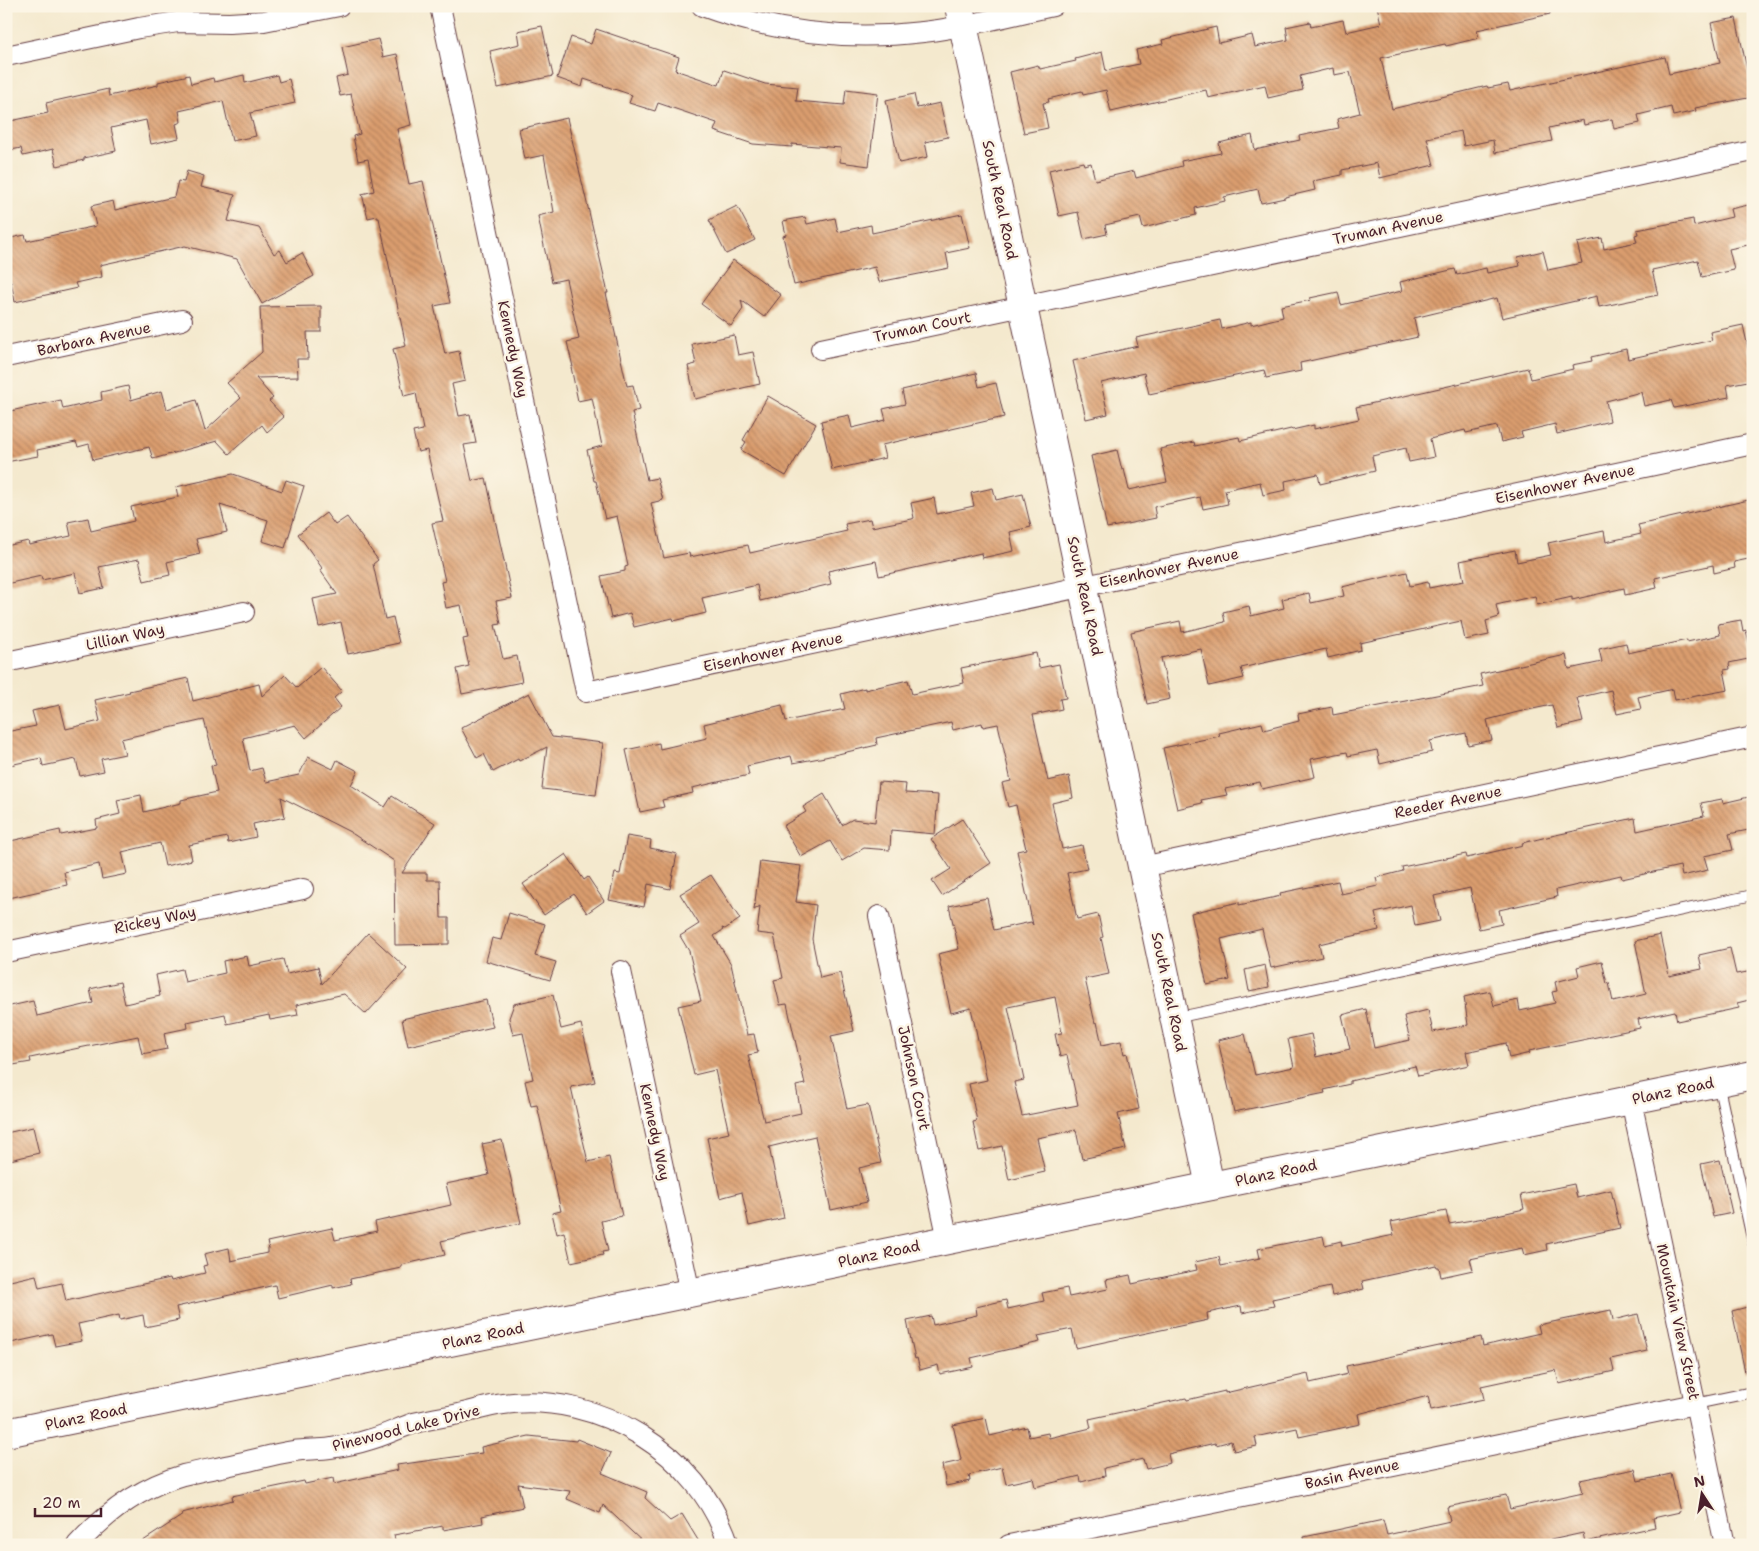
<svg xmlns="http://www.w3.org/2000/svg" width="1759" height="1551" font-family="'Shantell Sans',sans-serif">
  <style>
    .building { fill: url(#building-back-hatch); fill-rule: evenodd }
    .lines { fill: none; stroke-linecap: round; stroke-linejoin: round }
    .lane-casing { stroke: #643d43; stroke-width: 12 }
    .street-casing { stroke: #643d43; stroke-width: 22 }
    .secondary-casing { stroke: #643d43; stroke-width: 30 }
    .lane { stroke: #fff; stroke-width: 10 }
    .street { stroke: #fff; stroke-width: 20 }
    .secondary { stroke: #fff; stroke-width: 28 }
    .labels { text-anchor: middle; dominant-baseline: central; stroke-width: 5; stroke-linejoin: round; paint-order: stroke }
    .street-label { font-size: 15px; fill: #4a1f2b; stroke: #fcf5e5 }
  </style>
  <defs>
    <pattern id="building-back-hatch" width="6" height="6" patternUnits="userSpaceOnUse" patternTransform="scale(1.25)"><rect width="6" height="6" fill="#da9d6e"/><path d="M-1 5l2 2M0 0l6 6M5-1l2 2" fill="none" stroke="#b37f5b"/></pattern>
  </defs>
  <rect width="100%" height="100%" fill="#fcf5e5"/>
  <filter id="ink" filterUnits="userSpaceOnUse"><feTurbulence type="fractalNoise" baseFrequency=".02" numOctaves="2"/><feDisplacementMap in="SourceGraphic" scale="10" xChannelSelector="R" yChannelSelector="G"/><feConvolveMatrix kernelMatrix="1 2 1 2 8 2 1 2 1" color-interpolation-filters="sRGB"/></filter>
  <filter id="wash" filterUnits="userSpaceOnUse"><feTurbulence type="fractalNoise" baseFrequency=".0096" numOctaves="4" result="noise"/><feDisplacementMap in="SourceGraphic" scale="20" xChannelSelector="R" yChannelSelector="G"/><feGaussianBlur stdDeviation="1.12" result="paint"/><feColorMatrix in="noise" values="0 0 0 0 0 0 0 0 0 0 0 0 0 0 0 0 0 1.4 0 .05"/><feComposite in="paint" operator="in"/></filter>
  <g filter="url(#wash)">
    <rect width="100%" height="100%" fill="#f4e9ce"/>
    <g id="blocks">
      <g class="building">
        <polygon points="1377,6 1549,6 1550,14 1477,30 1479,38 1446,46 1445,44 1381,58 1392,109 1487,86 1488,88 1508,84 1510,91 1665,57 1669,74 1720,63 1711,23 1736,18 1753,97 1695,108 1696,111 1673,116 1671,107 1638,115 1640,123 1614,129 1612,119 1584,125 1583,120 1549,128 1552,141 1495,153 1493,140 1464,146 1461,131 1427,138 1434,165 1380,178 1377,163 1342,170 1342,175 1313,181 1315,190 1285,197 1285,198 1261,203 1258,189 1224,197 1225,201 1195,208 1196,215 1143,228 1140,217 1105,225 1107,234 1084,239 1078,212 1059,216 1049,170 1083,162 1084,165 1091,163 1095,180 1134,171 1136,178 1182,166 1181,161 1221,153 1219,143 1252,135 1255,150 1300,140 1299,136 1339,128 1337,119 1360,113 1350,72 1334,75 1333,68 1300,76 1303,90 1268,98 1265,85 1208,98 1206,90 1111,112 1106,90 1083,95 1082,91 1048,99 1049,102 1043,103 1048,128 1024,133 1010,72 1038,65 1040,69 1076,61 1075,59 1102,52 1106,71 1139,64 1136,50 1163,44 1162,40 1216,27 1219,43 1252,35 1255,47 1288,40 1286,27 1310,22 1311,27 1343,20 1346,32 1381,24"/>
        <polygon points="542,26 553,76 498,88 490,51 520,44 518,31"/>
        <polygon points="596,29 679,57 675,70 719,85 724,70 765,84 798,87 796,101 844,105 846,89 878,93 869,166 840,162 841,148 792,144 792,147 753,144 714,131 717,123 658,103 655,111 629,103 632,95 584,79 582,87 557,78 571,37 591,44"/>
        <polygon points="378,39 383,57 397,54 411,125 397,129 409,184 423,181 450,303 434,306 445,354 459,351 465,381 452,384 459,416 470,414 476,443 464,445 472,481 486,478 512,598 496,601 501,624 495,625 503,659 517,656 522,682 462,694 457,669 469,666 463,639 468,638 461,605 446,608 441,582 445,581 432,523 443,521 427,450 418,452 413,432 423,430 416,393 404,396 393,349 406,346 379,218 377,218 377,216 368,218 362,194 374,191 368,159 358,161 353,136 360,134 351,94 340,96 336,78 348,75 342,47"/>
        <polygon points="189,75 191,84 213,78 214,82 244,75 245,83 277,75 279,82 289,79 295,103 250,113 256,136 232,141 223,101 179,111 181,122 176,124 179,138 151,144 146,120 111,128 116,151 84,158 84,160 57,166 53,149 23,156 21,148 6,151 6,122 48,113 46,103 108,89 109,96 158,85 158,82"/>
        <polygon points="914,94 917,108 940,103 948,137 925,142 928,157 899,163 886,100"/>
        <polygon points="567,118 608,293 606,293 627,386 633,385 639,410 632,412 647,480 657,478 663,500 651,503 664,558 689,553 690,557 748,545 750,553 847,531 845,524 870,519 872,527 912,519 914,518 911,503 934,498 937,514 974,506 971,493 993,488 996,500 1023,494 1031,527 1010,532 1014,551 982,558 981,553 879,576 876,561 828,571 831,584 760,601 757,585 702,598 706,613 674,621 673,618 634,627 630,613 611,618 601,576 625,571 625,567 628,566 617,516 605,519 596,481 594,481 587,450 602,446 592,398 578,401 571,367 573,367 567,342 579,339 566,279 552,282 545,251 538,216 554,212 544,155 525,159 519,129"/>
        <polygon points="187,171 204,176 201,187 235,195 228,221 259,228 274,254 280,250 287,262 302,253 314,276 262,304 237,259 185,246 100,265 102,277 75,283 77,288 15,302 11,282 6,283 6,239 25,235 27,241 96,226 91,206 113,201 115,210 174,197 178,181 184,182"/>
        <polygon points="1753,204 1753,244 1729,249 1734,270 1702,277 1698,260 1652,270 1658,295 1599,307 1597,296 1502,318 1497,298 1414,318 1418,337 1300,363 1301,371 1266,378 1264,370 1149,394 1144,373 1101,383 1108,414 1086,419 1073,361 1138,346 1136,338 1220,320 1222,329 1251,322 1251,325 1283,317 1281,306 1311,300 1310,298 1338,292 1341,305 1402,291 1400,282 1455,269 1457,275 1486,268 1487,273 1520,266 1518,257 1543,251 1548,270 1582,263 1577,243 1602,238 1604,249 1637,242 1635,235 1638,234 1637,230 1693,219 1694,226 1732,217 1730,209"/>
        <polygon points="737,206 755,240 726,254 709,220"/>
        <polygon points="962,214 970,248 946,253 949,268 879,282 875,267 794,285 783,236 786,235 783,221 805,217 807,224 835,218 838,232 871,225 872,233"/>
        <polygon points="733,260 781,295 764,317 741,300 743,309 731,326 701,304"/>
        <polygon points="321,306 321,332 307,332 308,359 297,359 298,377 256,378 273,398 269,401 284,417 267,432 262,425 229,454 217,441 153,459 149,447 93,460 89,444 78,447 76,442 37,450 38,456 6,462 6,412 61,400 63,409 102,400 101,392 128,386 131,400 162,391 167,409 196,400 205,431 241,398 227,383 262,352 260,307"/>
        <polygon points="1743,325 1753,370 1753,380 1727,385 1729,397 1674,408 1671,400 1644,406 1641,392 1606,401 1610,421 1557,434 1555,424 1521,432 1523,437 1501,442 1497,426 1466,433 1465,430 1430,439 1434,457 1409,462 1406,448 1372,456 1375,471 1320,484 1318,474 1285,481 1286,490 1263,495 1260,482 1225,490 1228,504 1203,509 1200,497 1154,507 1156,518 1107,528 1091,456 1117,450 1122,470 1124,469 1129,490 1167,482 1160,449 1194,442 1195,446 1239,437 1240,441 1291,429 1292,430 1314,425 1314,429 1359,419 1356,407 1528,368 1531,379 1573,369 1572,365 1592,361 1591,357 1626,349 1628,359 1712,340 1710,332"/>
        <polygon points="734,335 738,355 753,352 760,384 695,399 688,366 696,364 692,344"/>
        <polygon points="976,373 979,387 996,383 1004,417 882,445 885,458 832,470 821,421 849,415 852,428 886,420 883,409 905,404 902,390"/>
        <polygon points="768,396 816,424 786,476 741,450 746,442 743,440"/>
        <polygon points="233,474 282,491 286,480 304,486 285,548 262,541 268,520 220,505 227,532 196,539 200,554 167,562 170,575 144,581 139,559 99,567 104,588 80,593 75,573 42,580 41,576 6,584 6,546 28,541 29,545 71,536 68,522 88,518 91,531 134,521 131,507 178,497 176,487"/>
        <polygon points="1753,499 1753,558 1734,562 1735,568 1714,573 1713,565 1655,578 1657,588 1625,595 1624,588 1572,600 1572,597 1537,605 1535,596 1496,605 1499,617 1486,621 1489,635 1465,640 1461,621 1360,643 1361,650 1328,658 1326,649 1241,668 1244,678 1209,686 1201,649 1161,658 1170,699 1147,704 1131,632 1180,621 1182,632 1225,622 1223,612 1249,606 1251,616 1284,608 1282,599 1309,593 1311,603 1344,596 1342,587 1407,572 1410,586 1428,582 1429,588 1464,581 1460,561 1515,550 1517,562 1551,555 1548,543 1604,531 1606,542 1641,534 1638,525"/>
        <polygon points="326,513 335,525 347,517 378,560 373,564 385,619 393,617 399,643 348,654 341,622 319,627 313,599 337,594 320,570 322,568 298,534"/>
        <polygon points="1741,620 1743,631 1746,630 1753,658 1729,663 1730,669 1724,670 1728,690 1675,700 1673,689 1638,697 1641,709 1617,714 1611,690 1577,698 1583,722 1558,728 1552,705 1518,712 1487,720 1492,740 1468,745 1466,733 1430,741 1432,752 1380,764 1377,750 1348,756 1347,752 1311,759 1315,777 1262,789 1260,782 1225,789 1227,795 1201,800 1202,803 1177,809 1163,748 1220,736 1219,733 1262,723 1264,730 1299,721 1298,714 1332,707 1333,715 1483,686 1480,674 1566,655 1569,669 1602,662 1599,649 1626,643 1628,653 1687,640 1687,642 1720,635 1718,624"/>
        <path d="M1036 653 1039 668 1059 664 1066 698 1060 699 1062 709 1033 715 1048 781 1069 776 1073 798 1052 803 1062 849 1082 845 1087 869 1067 873 1077 919 1098 914 1103 937 1101 938 1109 974 1085 979 1095 1023 1097 1022 1102 1045 1121 1041 1124 1054 1127 1053 1139 1109 1118 1114 1126 1149 1082 1159 1076 1130 1037 1138 1045 1172 1009 1180 1002 1146 979 1151 973 1122 977 1121 969 1084 987 1080 971 1008 951 1013 938 954 959 949 949 906 987 898 994 930 1031 922 1033 925 1017 851 1026 849 1016 805 1008 807 1002 783 1011 781 998 724 983 727 982 723 953 730 951 722 876 738 877 745 825 757 793 763 791 756 747 766 749 775 692 788 693 793 662 800 664 807 640 812 626 750 659 743 660 749 707 738 704 724 782 705 786 721 845 709 841 694 865 688V690L908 680 912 694 964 683 961 668ZM1055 997 1062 1033 1055 1034 1060 1057 1067 1055 1078 1105 1022 1116 1014 1082 1024 1080 1008 1007Z"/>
        <polygon points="321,667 342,691 334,698 341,707 306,738 295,725 243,738 250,771 262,768 266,782 299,775 308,757 333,769 337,760 358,771 351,785 385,807 392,796 435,823 402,873 427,873 427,880 440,880 441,918 449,918 449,944 395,945 394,861 350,832 281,797 285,817 253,824 256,837 228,843 227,837 189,845 192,860 165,866 160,843 122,852 127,874 102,879 99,864 64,872 67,885 9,898 6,886 6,842 60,830 61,835 97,828 96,820 120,814 117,800 141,795 144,812 181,803 181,800 217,792 211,766 216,765 204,720 121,739 125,754 101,759 104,771 80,776 76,759 43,766 41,758 10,765 6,747 6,732 36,726 32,711 60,705 66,729 100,721 95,700 130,692 129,691 188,678 193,701 259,684 262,696 285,675 297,688"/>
        <polygon points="529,693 552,737 603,743 596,795 542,789 547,747 519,761 518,759 493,772 484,754 477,758 461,728"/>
        <polygon points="879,782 906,784 905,793 938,795 935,834 891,830 890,850 864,848 842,861 830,841 801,857 783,826 806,812 803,807 824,794 842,825 853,819 875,822"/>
        <polygon points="1753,796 1753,829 1729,834 1733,850 1704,856 1708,870 1682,876 1680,866 1622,879 1621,875 1556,890 1557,897 1499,910 1502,924 1479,929 1470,888 1434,896 1440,921 1415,926 1411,905 1375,913 1379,930 1319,944 1322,957 1271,968 1262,929 1221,939 1230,980 1207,985 1191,913 1239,902 1239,905 1281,896 1280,893 1338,881 1341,894 1378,886 1376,878 1403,871 1402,867 1466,854 1467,858 1523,845 1522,843 1551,836 1635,818 1637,831 1704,816 1701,803 1722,799 1723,803"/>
        <polygon points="962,819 991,863 942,896 932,881 951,869 931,839"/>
        <polygon points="627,836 651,840 650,848 677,854 670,889 648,884 644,907 609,900 615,873 620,874"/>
        <polygon points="566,854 584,880 588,877 604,901 587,913 574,894 544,915 523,884"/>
        <polygon points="760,861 801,866 796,902 816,905 812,939 820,978 840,973 854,1031 831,1036 847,1109 868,1105 881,1163 859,1168 867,1202 831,1210 815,1136 769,1147 784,1218 749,1226 742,1192 720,1198 707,1138 729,1133 715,1070 694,1075 678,1006 701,1001 689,951 680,936 699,924 680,894 711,875 740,919 725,929 722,928 723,930 714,936 731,964 747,1035 754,1034 758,1053 748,1055 764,1121 801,1113 796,1086 805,1084 787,1004 780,1005 774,980 783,978 774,935 757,933 760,906 754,910"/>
        <polygon points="509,913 545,924 535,956 556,962 550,980 486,961 492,938 501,940"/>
        <polygon points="368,933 407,969 366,1014 344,994 296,1005 298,1015 270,1020 269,1015 227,1024 225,1014 187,1022 188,1028 164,1033 167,1049 142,1054 138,1036 30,1058 31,1062 13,1065 6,1035 6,1007 33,1001 37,1016 93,1003 90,989 120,982 125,1004 160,996 156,975 182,969 185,982 225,973 223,961 247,956 249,966 283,959 287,974 318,967 322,984"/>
        <polygon points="1660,935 1669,976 1702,969 1699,955 1730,948 1736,974 1753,971 1753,999 1737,1003 1739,1008 1677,1021 1675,1011 1638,1019 1640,1028 1529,1051 1530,1053 1509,1058 1506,1043 1466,1052 1469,1065 1418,1076 1415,1066 1350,1081 1350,1084 1324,1090 1325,1093 1234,1112 1218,1040 1245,1034 1255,1075 1294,1067 1288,1039 1311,1034 1316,1057 1350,1049 1342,1015 1366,1009 1374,1048 1410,1040 1404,1016 1428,1010 1433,1032 1468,1025 1464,997 1490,991 1494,1006 1518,1000 1520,1011 1555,1003 1552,992 1557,991 1555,982 1579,976 1577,967 1602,961 1607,984 1609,983 1613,1002 1646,994 1635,941"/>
        <polygon points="1265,965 1269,987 1249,991 1245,970"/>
        <polygon points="553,995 561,1029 581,1024 595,1082 571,1087 588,1162 609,1157 622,1216 601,1221 608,1251 602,1252 603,1255 571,1262 564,1232 557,1234 552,1213 561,1211 537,1105 531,1106 525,1081 533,1079 523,1033 513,1035 509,1018 514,1004"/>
        <polygon points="486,1000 493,1027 408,1046 402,1019"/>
        <polygon points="33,1127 39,1153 6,1161 6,1133"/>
        <polygon points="502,1140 521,1223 441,1241 445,1255 401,1265 401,1268 350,1279 351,1284 333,1288 333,1285 278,1298 275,1285 176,1307 179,1320 145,1327 143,1315 120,1320 119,1315 78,1324 82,1341 55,1346 52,1334 6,1344 6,1282 36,1275 39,1288 62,1283 66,1301 170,1278 171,1281 205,1273 203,1266 207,1265 204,1254 229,1248 231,1261 267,1253 267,1249 269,1249 267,1242 332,1228 335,1240 377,1231 375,1222 451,1205 446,1184 489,1175 482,1144"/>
        <polygon points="1720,1160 1732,1213 1713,1217 1701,1164"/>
        <polygon points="1574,1184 1577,1198 1611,1190 1620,1228 1546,1244 1547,1250 1524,1255 1522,1248 1470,1259 1473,1270 1441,1277 1439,1267 1437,1267 1436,1265 1362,1281 1364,1289 1332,1296 1330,1287 1311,1291 1272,1299 1274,1306 1242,1313 1241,1306 1207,1313 1208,1320 1076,1348 1072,1329 1038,1336 1040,1342 971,1358 973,1367 940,1374 938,1365 920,1370 917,1358 915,1359 907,1321 931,1316 933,1325 977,1315 976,1307 1006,1300 1008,1309 1044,1301 1042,1293 1067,1288 1069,1297 1108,1289 1106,1280 1130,1275 1132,1284 1197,1270 1195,1262 1219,1257 1221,1266 1260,1258 1258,1249 1323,1236 1325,1245 1341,1241 1342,1246 1394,1235 1391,1222 1446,1211 1449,1224 1484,1218 1524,1209 1521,1195"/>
        <polygon points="1751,1306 1753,1316 1753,1371 1745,1372 1732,1311"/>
        <polygon points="1611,1310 1613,1320 1638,1314 1647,1351 1611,1359 1614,1371 1559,1384 1556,1370 1523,1377 1481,1386 1484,1399 1431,1410 1428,1396 1358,1414 1360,1424 1299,1437 1297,1428 1255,1437 1257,1446 1234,1451 1231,1441 1216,1445 1215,1443 1168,1454 1170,1463 1146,1469 1143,1459 1104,1468 1105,1476 1081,1482 1080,1476 1035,1487 1033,1478 1006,1484 1002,1467 969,1475 970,1481 946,1486 942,1465 960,1461 961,1459 953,1425 986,1418 990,1436 1027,1427 1029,1437 1048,1433 1049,1438 1091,1428 1089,1419 1186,1398 1187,1400 1225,1391 1225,1393 1308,1374 1310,1383 1348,1374 1346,1366 1481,1337 1483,1346 1540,1333 1538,1325"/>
        <polygon points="529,1436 576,1441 577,1439 611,1453 602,1473 647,1492 645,1498 670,1521 682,1514 701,1545 646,1545 603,1505 600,1513 567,1499 570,1491 518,1484 523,1507 482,1516 483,1523 443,1530 443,1526 394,1535 396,1545 137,1545 183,1515 182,1513 233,1500 232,1496 304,1481 305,1484 333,1478 334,1484 398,1470 397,1465 482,1453 481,1447"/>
        <polygon points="1635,1469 1638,1481 1671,1474 1680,1512 1653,1518 1655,1527 1585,1542 1583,1533 1528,1545 1305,1545 1304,1537 1383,1520 1387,1535 1450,1521 1447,1507 1506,1495 1510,1509 1583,1493 1580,1480"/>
      </g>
    </g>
  </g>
  <g filter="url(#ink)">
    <use href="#blocks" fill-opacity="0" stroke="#643d43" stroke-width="1"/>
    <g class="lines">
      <defs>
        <g id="lane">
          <polyline points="1175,1018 1753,895"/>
          <polyline points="1718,1083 1753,1243"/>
          <polyline points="1695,1404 1753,1392"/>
        </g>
        <g id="street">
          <polyline points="440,6 586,692 1753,444"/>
          <path d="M702 6C772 32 848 41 923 32 967 27 1010 15 1053 6"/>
          <polyline points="6,56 139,28 178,22 229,23 264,21 339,6"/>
          <polyline points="821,349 1753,151"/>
          <polyline points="6,357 182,320"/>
          <polyline points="6,662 244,612"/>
          <polyline points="1142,867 1753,737"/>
          <polyline points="879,916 948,1240"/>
          <polyline points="6,952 303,889"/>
          <polyline points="621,971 690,1293"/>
          <polyline points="1631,1100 1725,1545"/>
          <path d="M77 1545C106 1513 141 1487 183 1475 200 1471 217 1468 235 1464 254 1460 274 1454 294 1451 306 1449 319 1450 331 1448 344 1446 356 1444 368 1440 384 1436 399 1428 414 1423 429 1419 444 1417 459 1414 473 1411 488 1406 503 1404 598 1391 699 1453 729 1545"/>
          <polyline points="1009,1545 1695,1404"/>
        </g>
        <g id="secondary">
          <polyline points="959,6 1210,1186"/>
          <polyline points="6,1433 1753,1075"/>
        </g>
      </defs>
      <use href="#lane" class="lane-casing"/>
      <use href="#street" class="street-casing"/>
      <use href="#secondary" class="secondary-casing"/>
      <use href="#lane" class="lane"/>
      <use href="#street" class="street"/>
      <use href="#secondary" class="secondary"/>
    </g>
  </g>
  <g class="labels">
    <g class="street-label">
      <text transform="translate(1000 200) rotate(78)">South Real Road</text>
      <text transform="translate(1388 228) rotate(-12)">Truman Avenue</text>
      <text transform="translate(922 327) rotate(-12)">Truman Court</text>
      <text transform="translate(94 339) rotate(-12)">Barbara Avenue</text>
      <text transform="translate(513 349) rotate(78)">Kennedy Way</text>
      <text transform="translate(1565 484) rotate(-12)">Eisenhower Avenue</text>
      <text transform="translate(1169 568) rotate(-12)">Eisenhower Avenue</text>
      <text transform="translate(1085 596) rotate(78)">South Real Road</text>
      <text transform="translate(125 637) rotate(-12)">Lillian Way</text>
      <text transform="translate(773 652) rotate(-12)">Eisenhower Avenue</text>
      <text transform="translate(1448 802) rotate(-12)">Reeder Avenue</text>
      <text transform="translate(155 920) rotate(-12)">Rickey Way</text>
      <text transform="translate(1169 992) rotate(78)">South Real Road</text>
      <text transform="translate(914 1078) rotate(78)">Johnson Court</text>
      <text transform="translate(1673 1091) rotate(-12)">Planz Road</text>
      <text transform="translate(655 1132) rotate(78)">Kennedy Way</text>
      <text transform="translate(1276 1173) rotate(-12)">Planz Road</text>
      <text transform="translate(879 1254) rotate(-12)">Planz Road</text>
      <text transform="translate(1678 1322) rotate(78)">Mountain View Street</text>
      <text transform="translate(483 1336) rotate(-12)">Planz Road</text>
      <text transform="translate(86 1417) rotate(-12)">Planz Road</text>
      <text transform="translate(406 1428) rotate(-14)">Pinewood Lake Drive</text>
      <text transform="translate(1352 1474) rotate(-12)">Basin Avenue</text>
    </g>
  </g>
  <rect width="1759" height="1551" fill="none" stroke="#fcf5e5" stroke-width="25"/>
  <g transform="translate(1702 1494) rotate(348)" stroke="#fcf5e5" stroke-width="4" paint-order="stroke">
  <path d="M0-4L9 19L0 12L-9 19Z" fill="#4a1f2b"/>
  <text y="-8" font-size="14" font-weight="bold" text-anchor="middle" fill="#4a1f2b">N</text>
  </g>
  <path d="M35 1508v8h66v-8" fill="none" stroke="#4a1f2b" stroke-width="2.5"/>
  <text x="42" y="1508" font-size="15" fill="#4a1f2b" stroke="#fcf5e5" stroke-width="4" paint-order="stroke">20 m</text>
</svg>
